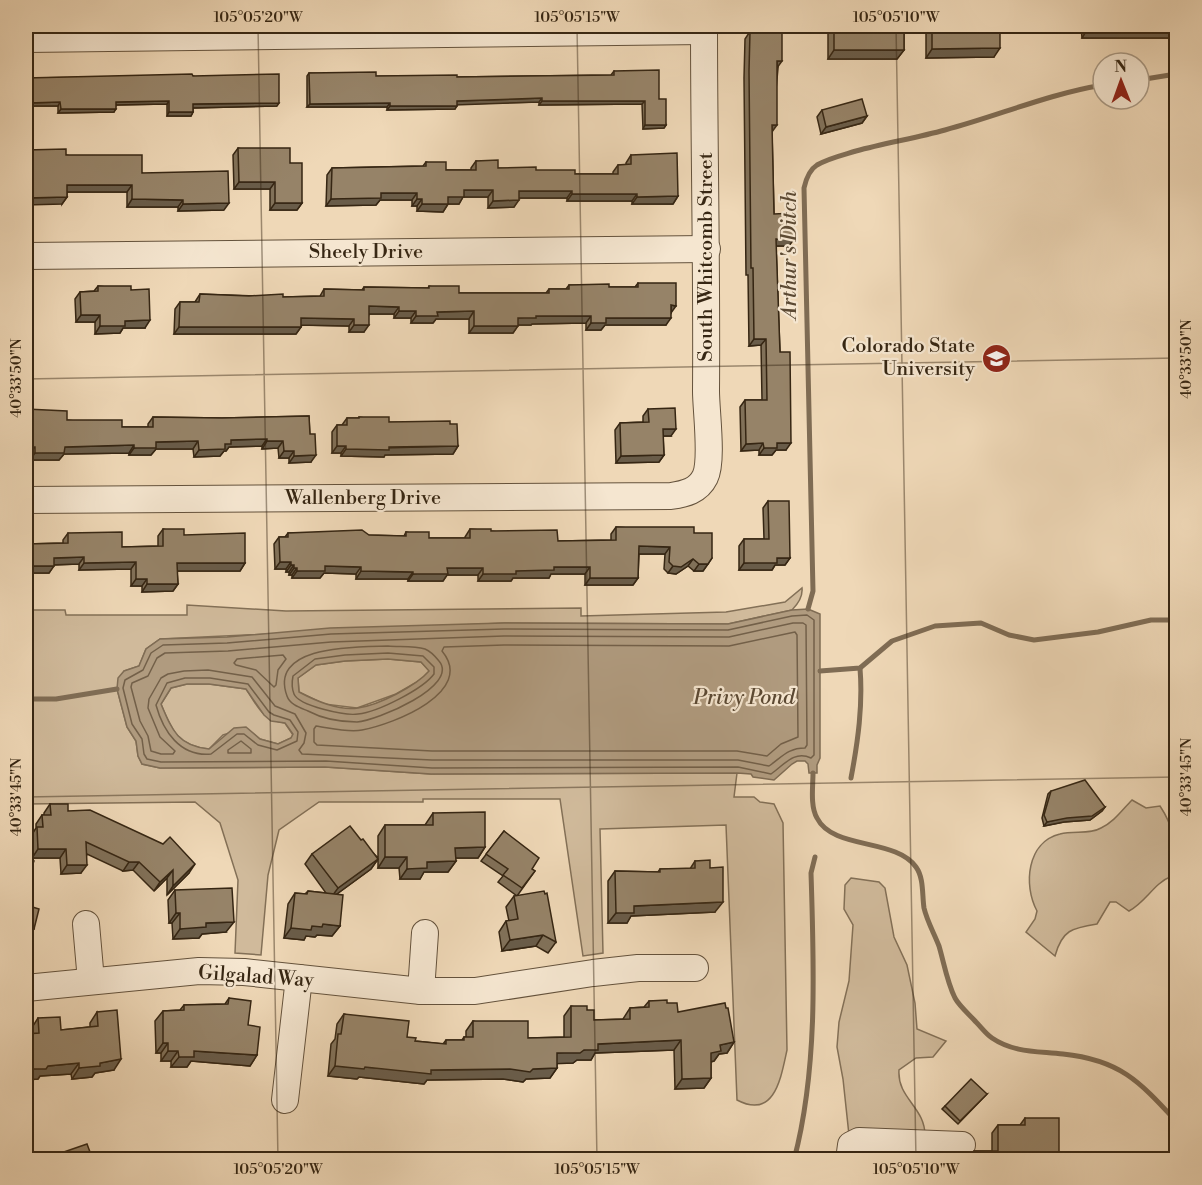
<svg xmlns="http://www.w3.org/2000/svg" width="1202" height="1185" font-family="'Libre Bodoni',serif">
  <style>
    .green { fill: #d0ba9b; stroke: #837057; stroke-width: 1.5 }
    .water { fill: #b09b7f; stroke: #7f6c54; stroke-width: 1.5; fill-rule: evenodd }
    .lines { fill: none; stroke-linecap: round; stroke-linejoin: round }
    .shore { stroke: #736049; stroke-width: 1.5 }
    .stream { stroke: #7f6c54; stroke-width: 5 }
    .minor-casing { stroke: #64523c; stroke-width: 28 }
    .minor { stroke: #f5e6d0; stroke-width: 26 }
    .wall { fill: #817159; stroke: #362613; stroke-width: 1.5 }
    .shaded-wall { fill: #695c49; stroke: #362613; stroke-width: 1.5 }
    .building { fill: #968368; stroke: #362613; stroke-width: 1.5 }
    .ticks { fill: none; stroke: #362613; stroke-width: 1.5; stroke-opacity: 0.45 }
    .labels { text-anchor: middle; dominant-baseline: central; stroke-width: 4.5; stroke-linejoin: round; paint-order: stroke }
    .street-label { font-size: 20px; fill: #362613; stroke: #f5e6d0 }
    .poi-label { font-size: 20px; fill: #362613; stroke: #f5e6d0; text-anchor: end }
    .water-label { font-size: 21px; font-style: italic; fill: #5b4933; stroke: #f5e6d0 }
    .neatline { fill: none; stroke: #362613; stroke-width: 2 }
    .ticks-label { font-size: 15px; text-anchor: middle; fill: #362613 }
  </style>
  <rect width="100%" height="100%" fill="#efd8b7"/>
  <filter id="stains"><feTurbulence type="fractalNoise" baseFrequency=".00333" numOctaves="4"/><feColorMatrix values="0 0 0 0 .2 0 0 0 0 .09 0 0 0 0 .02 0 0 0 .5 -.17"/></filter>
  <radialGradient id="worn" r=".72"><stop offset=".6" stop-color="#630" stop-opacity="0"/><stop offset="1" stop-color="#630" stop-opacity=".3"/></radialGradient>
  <g class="green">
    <path d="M802 588C803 597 798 604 792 610L728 624 504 623 160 639 146 649 139 666 124 671 117 689 127 727 136 741 138 756 142 764 160 768 325 767 431 774 737 773 734 797H754L760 802 774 804 783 823 787 1050C781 1077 775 1120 737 1100L726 825 600 829 603 953 583 956 560 799H423V802H319L279 830 268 875 261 955 235 953 238 880 220 823 195 802 26 804V610H65L66 615H187V605L286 611 581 608V616L726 612 785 602Z"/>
    <polygon points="388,659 421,662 430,671 422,679 396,694 357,708 324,704 299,692 298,678 316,665 345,661"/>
    <path d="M187 684H209L246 689C259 708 261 719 285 723L293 735 291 738 278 744 260 739 246 728 223 735 209 749C178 746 172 731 161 704L171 688Z"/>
    <path d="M1132 800 1146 808 1160 806C1178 833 1173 847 1172 876 1154 883 1146 902 1129 911L1116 902H1110L1097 924C1072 928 1062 930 1055 956L1026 932 1035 919 1037 911C1023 885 1027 842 1060 834 1074 830 1089 835 1101 828 1114 822 1122 810 1132 800Z"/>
    <path d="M851 878 879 882 885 888 894 937 907 965 915 1003 917 1029 946 1041 933 1057 916 1058 899 1070C897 1099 926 1107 925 1137L849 1135 843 1079 837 1047 839 1022 849 981 853 925 844 909 845 885Z"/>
  </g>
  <path class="water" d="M808 609 820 614V758L817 765V773H809L808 764 805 761H797L792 764 774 780 753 777 751 774 737 773 431 774 325 767 160 768 142 764 138 756 136 741 127 727 117 689 118 678 124 671 139 666 146 649 160 639 227 637 330 628 504 623 728 624 792 610ZM388 659 421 662 429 671C416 686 379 705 358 708 339 711 316 701 299 692L298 678 316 665 345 661ZM187 684H209L246 689 264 715 271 721 285 723 293 734 291 738 278 744 260 739 246 727 234 728 209 749C178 746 172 730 161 704L171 688Z"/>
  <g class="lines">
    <g class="shore">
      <path d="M807 615 814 620V755L811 758C794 750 784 765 771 774L738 767 432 768 326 761 161 762 147 759 144 754 142 739 132 724 123 688 125 680 143 670 151 653 163 645 227 643 331 634 504 629 728 630 792 616Z"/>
      <path d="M793 623H803L806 625 807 745 805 748C788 748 782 757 769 766L738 760H432L302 754 299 750 304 743 306 733 295 714 275 706 252 677 208 670 184 671 168 674 161 678 149 699 148 708 160 737 175 751 173 754H161L151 751 148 736 140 721 131 687 132 683 148 676 157 658 165 653 228 651 331 642 504 636 729 637Z"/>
      <path d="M795 632 797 635 798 737 781 744 767 756 737 751H432L317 745 314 742V729L316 726C330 728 349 733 362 730 394 724 476 692 442 651L444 647 504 645 729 646Z"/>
      <path d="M388 646C399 647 414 646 425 649 430 651 435 656 439 661 460 686 376 721 357 722 341 722 323 719 308 711 301 708 290 705 287 696 268 644 359 647 388 646Z"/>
      <path d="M388 653 423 656 434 667V674C423 689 378 712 358 714 346 716 299 706 294 694 292 689 292 681 293 676L315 659 345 655Z"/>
      <polygon points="283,655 286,659 278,670 276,685 274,687 256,670 236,665 234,663 237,659"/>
      <path d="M185 678H210L248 684 269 712 274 715 290 720 298 732 297 741 277 750 258 745 244 734H237L211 754C180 757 163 731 156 705L167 683Z"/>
      <polygon points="241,741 251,749 251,753 228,753 228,750"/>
    </g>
    <g class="stream">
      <polyline points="1139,80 1176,74"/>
      <path d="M808 609 813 591 804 188C806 179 809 170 817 165 829 158 843 155 856 151 885 143 916 138 945 130 998 116 1048 94 1103 85"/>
      <polyline points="820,671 860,668 892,641 935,626 981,623 1009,635 1034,640 1098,632 1151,620 1176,620"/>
      <polyline points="26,699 56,699 117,689"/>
      <path d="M813 773C813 786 810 806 817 818 833 850 896 838 916 867 924 878 922 895 924 908 927 921 934 933 939 946 944 963 947 982 955 998 960 1007 970 1015 976 1022 981 1027 986 1034 992 1038 1014 1053 1038 1051 1063 1054 1120 1060 1139 1081 1176 1121"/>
      <path d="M851 778C858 741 863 705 860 668"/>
      <path d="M794 1160C818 1069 814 967 811 873L815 857"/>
    </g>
    <defs>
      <g id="minor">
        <polyline points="26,39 704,31"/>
        <polyline points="26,256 707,249"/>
        <path d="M26 500 671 496C685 494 698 491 705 477 713 461 706 411 706 391 707 269 704 147 704 26"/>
        <polyline points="86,924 91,981"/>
        <polyline points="26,988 199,971 244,972 421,991 475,991 593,973 638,968 695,968"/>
        <polyline points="421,991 425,933"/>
        <polyline points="285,1100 299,978"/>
        <polyline points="849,1160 851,1145 859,1141 962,1145"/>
      </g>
    </defs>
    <use href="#minor" class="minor-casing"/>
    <use href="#minor" class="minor"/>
  </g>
  <g class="wall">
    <polygon points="749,26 782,26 772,132 774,214 789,246 776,246 780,352 786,450 776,450 772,455 759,455 759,450 741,451 740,407 745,400 762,400 761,345 749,346 748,275 746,275 744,78 745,39 749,33"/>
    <polygon points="828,26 904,26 904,50 897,59 828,59"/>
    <polygon points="926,26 1000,26 994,57 926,58"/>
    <polygon points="1081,26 1175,26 1172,38 1082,38"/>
    <polygon points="614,71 659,99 666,125 664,128 643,129 642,104 539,105 539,102 457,104 455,109 387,110 387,107 307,107 307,76 309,73 376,76 457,77 611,75"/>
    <polygon points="193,76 277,106 193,108 193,112 191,116 167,116 167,104 116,105 114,112 58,113 58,106 28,106 26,111 26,78"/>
    <polygon points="822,110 867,116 862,123 821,134 817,117"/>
    <polygon points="238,148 290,163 302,203 297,210 270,210 270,189 234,189 233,155"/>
    <polygon points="66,155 142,173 224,210 178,211 178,207 127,207 127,192 67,192 67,197 62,204"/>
    <polygon points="631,155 678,196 673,204 632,204 632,201 567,201 567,198 519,198 514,207 488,208 488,197 463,197 459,204 448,204 443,212 417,211 417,206 412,206 412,200 380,200 376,205 326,206 327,175 332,168 423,166 426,162 446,170 471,170 471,168 476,161 498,168 575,174 613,174 613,172 618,165 626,165 626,163"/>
    <polygon points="638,283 671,313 666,325 605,325 601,330 586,330 586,323 532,324 531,325 518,325 513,333 469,333 469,319 436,319 433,323 411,323 411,318 394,318 394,314 369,314 364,332 349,332 349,326 301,325 301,327 296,334 174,334 175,309 180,302 195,302 200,294 283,297 320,296 324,289 362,290 364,287 428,288 429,286 459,293 546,293 549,289 566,289 569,285 609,287 635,287"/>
    <polygon points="98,286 131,290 145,328 123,328 120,333 95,334 95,322 76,322 75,299 80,292 94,291"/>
    <polygon points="26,409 67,420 122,427 148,427 148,424 153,417 222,418 309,416 311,462 289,463 289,458 279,458 278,448 262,449 262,446 229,447 226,451 224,451 220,456 194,457 193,449 156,449 151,455 129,455 129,453 64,454 59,460 30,460 30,454 26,454"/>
    <polygon points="648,409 671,436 663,436 664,455 659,462 616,463 615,430 620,423 643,422 643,416"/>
    <polygon points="359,417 389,422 450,424 458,446 453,454 385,455 384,457 341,456 341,453 332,453 332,432 337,425 342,425 347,418 358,418"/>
    <polygon points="768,501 790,558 785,565 775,565 772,570 739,570 739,546 744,539 764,539 763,508"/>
    <polygon points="616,527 694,533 712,558 703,571 694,571 688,566 676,574 668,573 664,569 665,554 639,554 638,578 633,585 585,585 585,574 551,574 549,578 513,578 511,581 478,581 478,575 447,575 443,581 408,581 408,579 356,579 356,574 324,573 320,578 292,578 292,575 289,575 289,572 286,572 286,569 275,569 274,544 279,537 285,537 288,533 404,536 406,532 429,538 465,538 465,537 470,529 491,531 558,541 611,540 611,534"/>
    <polygon points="163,529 184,535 245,563 240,571 177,571 178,584 173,591 142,592 142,586 131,586 131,569 79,570 79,564 54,565 49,573 27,573 26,544 63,543 63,540 68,533 122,547 158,546 158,536"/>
    <polygon points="1051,791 1105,807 1102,811 1090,820 1064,822 1044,826 1042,818 1048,794"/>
    <polygon points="50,804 68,811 189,873 167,895 167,878 154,891 133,870 123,871 87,854 81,873 61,874 60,858 32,858 31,836 36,828 36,824 42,815 44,815 44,813"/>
    <polygon points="433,813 485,847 478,858 455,858 456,861 448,872 424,872 420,879 400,879 399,868 378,868 378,859 371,869 337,894 340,926 332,936 317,935 315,937 306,936 304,940 284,938 288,904 295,893 305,894 308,891 326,893 305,864 312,854 361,840 378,858 378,836 385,825 425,825"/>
    <polygon points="504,831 532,869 535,871 517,896 556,942 548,953 536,946 502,951 499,932 506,921 509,921 506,907 514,896 517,896 498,882 503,876 481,861"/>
    <polygon points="695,861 710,868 715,912 631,916 627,923 608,923 608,881 615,871 658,872 660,869 690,869"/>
    <polygon points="175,890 226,932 202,934 199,938 173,939 172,923 169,923 168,900"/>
    <polygon points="229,998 248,1025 257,1055 250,1066 191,1061 187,1067 171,1067 171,1061 161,1061 161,1053 156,1053 155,1021 163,1011 180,1010 184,1005 225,1004"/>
    <polygon points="649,1001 667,1003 678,1012 734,1042 727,1053 719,1054 714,1061 711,1062 711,1078 704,1088 675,1089 674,1050 595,1053 591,1060 577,1060 573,1063 557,1063 557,1068 550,1078 526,1079 523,1082 503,1079 427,1080 424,1084 359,1077 357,1079 328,1076 331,1044 335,1039 337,1024 344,1014 407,1037 415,1041 443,1044 446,1040 462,1040 464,1037 466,1037 466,1031 473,1021 528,1038 564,1037 564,1016 571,1006 587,1010 594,1020 623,1019 630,1008 644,1007"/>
    <polygon points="97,1012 114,1070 95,1073 92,1077 72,1079 71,1074 40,1076 38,1079 26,1080 26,1034 31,1034 31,1029 38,1018 61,1030 90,1027 90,1023"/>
    <polygon points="987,1094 958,1124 942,1109 945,1106"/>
    <polygon points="1025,1118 1055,1160 969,1160 974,1151 992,1151 992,1133 998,1125 1020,1125"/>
    <polygon points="58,1154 93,1160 55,1160"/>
  </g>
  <g class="shaded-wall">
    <polygon points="1175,32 1172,38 1082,38 1085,33"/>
    <polygon points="1000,48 994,57 926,58 932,49"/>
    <polygon points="834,50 904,50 897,59 828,59"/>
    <polygon points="777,61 782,61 777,68"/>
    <polygon points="542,98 539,102 455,105 457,101"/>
    <polygon points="169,101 167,104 114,105 116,102"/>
    <polygon points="542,101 645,101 642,104 539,105"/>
    <polygon points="60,102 58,106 26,106 28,103"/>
    <polygon points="279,103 277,106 191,108 193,104"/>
    <polygon points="390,103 387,107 307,107 310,104"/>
    <polygon points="390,106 457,106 455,109 387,110"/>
    <polygon points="61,109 116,109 114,112 58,113"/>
    <polygon points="169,112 193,112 191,116 167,116"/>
    <polygon points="867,116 862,123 821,134 826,127"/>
    <polygon points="645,125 666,125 664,128 643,129"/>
    <polygon points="772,125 777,125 772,132"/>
    <polygon points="239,182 275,182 270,189 234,189"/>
    <polygon points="67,185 132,185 127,192 62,192"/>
    <polygon points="464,190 493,190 488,197 463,197 459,204 443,204 448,197"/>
    <polygon points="519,191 572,191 567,198 514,198"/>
    <polygon points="381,193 417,193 412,200 380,200 376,205 326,206 331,199"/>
    <polygon points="572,194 637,194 632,201 567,201"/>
    <polygon points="678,196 673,204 632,204 637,197"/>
    <polygon points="67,197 62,204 26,205 26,198"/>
    <polygon points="132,199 183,200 178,207 127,207"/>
    <polygon points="417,199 422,199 417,206 412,206"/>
    <polygon points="519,200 514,207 488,208 493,201"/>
    <polygon points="229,203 224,210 178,211 183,204"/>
    <polygon points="275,203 302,203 297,210 270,210"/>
    <polygon points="422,204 448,204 443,212 417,211"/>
    <polygon points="776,239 794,239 789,246 771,246"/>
    <polygon points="671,305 676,306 671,313"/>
    <polygon points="369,306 399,307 394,314 364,314"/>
    <polygon points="399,311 416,311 411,318 394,318"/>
    <polygon points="474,311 469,319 436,319 433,323 411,323 416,316 437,312"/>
    <polygon points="81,315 100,315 95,322 76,322"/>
    <polygon points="536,316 591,316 586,323 532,324 531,325 513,325 518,318"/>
    <polygon points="301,318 354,319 349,326 296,325"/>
    <polygon points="606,318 671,318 666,325 605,325 601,330 586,330 591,323"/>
    <polygon points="150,320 145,328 123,328 120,333 95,334 100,326 125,321"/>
    <polygon points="354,325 369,325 364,332 349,332"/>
    <polygon points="474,326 518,326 513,333 469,333"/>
    <polygon points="179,327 301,327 296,334 174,334"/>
    <polygon points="754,339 766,339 761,345 749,346"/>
    <polygon points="663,429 676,429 671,436 658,436"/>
    <polygon points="267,439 262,446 229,447 226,451 224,451 220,456 194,457 199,450 225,444 231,440"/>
    <polygon points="198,441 193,449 156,449 151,455 129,455 134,448 156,442"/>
    <polygon points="267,441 283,441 278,448 262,449"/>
    <polygon points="763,443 759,450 741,451 746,444"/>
    <polygon points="777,443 791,443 786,450 776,450 772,455 759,455 764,448"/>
    <polygon points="134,445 129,453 64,454 59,460 30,460 35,453 65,447"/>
    <polygon points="337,446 346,446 341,453 332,453"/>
    <polygon points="458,446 453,454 385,455 384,457 341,456 346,449"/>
    <polygon points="26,447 35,447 30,454 26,454"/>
    <polygon points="284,451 294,451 289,458 279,458"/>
    <polygon points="316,455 311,462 289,463 294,456"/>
    <polygon points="664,455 659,462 616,463 621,456"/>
    <polygon points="639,546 670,547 665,554 634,554"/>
    <polygon points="84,557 79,564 49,565 54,558"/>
    <polygon points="777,558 790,558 785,565 775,565 772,570 739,570 744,563"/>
    <polygon points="693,559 688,566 676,574 668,573 673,566"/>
    <polygon points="136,562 131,569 79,570 84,563"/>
    <polygon points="280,562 291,562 286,569 275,569"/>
    <polygon points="177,563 245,563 240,571 172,571"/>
    <polygon points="699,564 708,564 703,571 694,571"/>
    <polygon points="291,565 294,565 289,572 286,572"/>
    <polygon points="29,566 54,566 49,573 27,573 26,575 26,570"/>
    <polygon points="325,566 361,567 356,574 324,573 320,578 292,578 297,571"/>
    <polygon points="554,567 590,567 585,574 551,574 549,578 513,578 511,581 478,581 483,574"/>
    <polygon points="294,568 297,568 292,575 289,575"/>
    <polygon points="447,568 483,568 478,575 447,575 443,581 408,581 413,574"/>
    <polygon points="361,571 413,572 408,579 356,579"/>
    <polygon points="590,578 638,578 633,585 585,585"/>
    <polygon points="136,579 147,579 142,586 131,586"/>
    <polygon points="147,584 178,584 173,591 142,592"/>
    <polygon points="1105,807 1102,811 1090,820 1064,822 1044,826 1047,822"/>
    <polygon points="485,847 478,858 448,858 455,848"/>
    <polygon points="38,849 66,849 60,858 32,858"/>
    <polygon points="385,857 407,857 399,868 378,868"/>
    <polygon points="378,859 371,869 330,899 338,888"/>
    <polygon points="456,861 448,872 424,872 420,879 400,879 407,869 427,862"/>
    <polygon points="129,862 139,862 133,870 123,871"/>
    <polygon points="195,864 189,873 167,895 173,886"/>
    <polygon points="67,865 87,865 81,873 61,874"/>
    <polygon points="173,870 167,878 154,891 160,882"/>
    <polygon points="723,902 715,912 631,916 627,923 608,923 616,913 634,906"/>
    <polygon points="176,913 180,913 172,923 169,923"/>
    <polygon points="234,922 226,932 202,934 199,938 173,939 180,929 206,923"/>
    <polygon points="323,924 340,926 332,936 317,935 315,937 306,936 304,940 284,938 291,928"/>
    <polygon points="26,927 34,929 26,940"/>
    <polygon points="543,935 536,946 502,951 510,940"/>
    <polygon points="681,1040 674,1050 595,1053 591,1060 577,1060 573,1063 550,1064 557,1053 584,1050 598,1044"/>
    <polygon points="734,1042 727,1053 719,1054 714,1061 704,1063 711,1053 720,1045"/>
    <polygon points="163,1043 168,1043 161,1053 156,1053"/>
    <polygon points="168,1051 178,1051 171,1061 161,1061"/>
    <polygon points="194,1051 257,1055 250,1066 191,1061 187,1067 171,1067 179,1057"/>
    <polygon points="121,1059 114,1070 95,1073 92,1077 72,1079 79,1068 100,1063"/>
    <polygon points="79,1063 71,1074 40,1076 38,1079 26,1080 26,1069 48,1066"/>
    <polygon points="335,1066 431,1070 533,1069 557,1068 550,1078 526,1079 523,1082 503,1079 427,1080 424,1084 359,1077 357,1079 328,1076"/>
    <polygon points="711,1078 704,1088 675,1089 682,1079"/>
    <polygon points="1059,1153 1055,1160 1041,1160 1045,1154"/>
  </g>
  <g class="building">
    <polygon points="754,26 782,26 782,61 777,61 777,125 772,125 774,214 794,213 794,239 776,239 780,352 790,352 791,443 777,443 777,448 764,448 763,443 746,444 745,400 767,400 766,339 754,339 753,268 751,268 749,71 750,32 754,32"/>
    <rect x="834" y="26" width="70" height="24"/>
    <polygon points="932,26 1000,26 1000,48 932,49"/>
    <polygon points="1085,26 1175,26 1175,32 1085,33"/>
    <polygon points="659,70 659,99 666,99 666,125 645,125 645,101 542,101 542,98 457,101 457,106 390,106 390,103 310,104 309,73 376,72 376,76 457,75 457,77 614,75 614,71"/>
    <polygon points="192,74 193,76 279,74 279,103 193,104 193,112 169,112 169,101 116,102 116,109 61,109 60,102 28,103 28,107 26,107 26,78"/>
    <polygon points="862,99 867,116 826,127 822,110"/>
    <polygon points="238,148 290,148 290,163 302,163 302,203 275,203 275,182 239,182"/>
    <polygon points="66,149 66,155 142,155 142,173 228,171 229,203 183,204 183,200 132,199 132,185 67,185 67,197 26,198 26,150"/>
    <polygon points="677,153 678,196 637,197 637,194 572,194 572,191 519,191 519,200 493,201 493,190 464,190 464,197 448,197 448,204 422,204 422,199 417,199 417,193 381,193 381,198 331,199 332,168 426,166 426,162 446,162 446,170 476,170 476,161 498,160 498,168 536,167 536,170 575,170 575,174 618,174 618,165 631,164 631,155"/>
    <polygon points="638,283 676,283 676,306 671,305 671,318 606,318 606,323 591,323 591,316 536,316 536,318 518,318 518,326 474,326 474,311 437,312 438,316 416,316 416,311 399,311 399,307 369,306 369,325 354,325 354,319 301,318 301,327 179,327 180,302 199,302 200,294 249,296 283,294 283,297 324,296 324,289 364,290 364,287 429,288 429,286 459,286 459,293 549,293 549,289 569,289 569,285 609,284 609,287 638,287"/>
    <polygon points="98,286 131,286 131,290 149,289 150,320 125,321 125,326 100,326 100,315 81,315 80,292 98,291"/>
    <polygon points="26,291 28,291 26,324"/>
    <polygon points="675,408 676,429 663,429 664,455 621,456 620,423 649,422 648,409"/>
    <polygon points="26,409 67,411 67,420 122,420 122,427 153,427 153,417 222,418 309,416 310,434 315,434 316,455 294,456 294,451 284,451 283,441 267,441 267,439 231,440 231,444 225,444 225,449 199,450 198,441 156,442 156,448 134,448 134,445 65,447 64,453 35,453 35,447 26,447"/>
    <polygon points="359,417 389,417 389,422 450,421 450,424 457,424 458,446 389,447 389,450 346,449 346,446 337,446 337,425 347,425 347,418 359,418"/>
    <polygon points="768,501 789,501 790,558 777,558 777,563 744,563 744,539 769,539"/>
    <polygon points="616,527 694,527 694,533 712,533 712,558 708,564 699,564 693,559 681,567 673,566 669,562 670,547 639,546 638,578 590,578 590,567 554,567 554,570 516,571 516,574 483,574 483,568 447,568 448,574 413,574 413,572 361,571 361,567 325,566 325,571 297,571 297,568 294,568 294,565 291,565 291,562 280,562 279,537 288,537 288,533 362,530 369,535 406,536 406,532 429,532 429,538 470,538 470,529 491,529 491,531 557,530 558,541 616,540"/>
    <polygon points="163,529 184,529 184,535 245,533 245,563 177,563 178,584 147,584 147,579 136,579 136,562 84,563 84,557 54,558 54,566 29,566 29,570 26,570 26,544 68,543 68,533 122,532 122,547 163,546"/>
    <polygon points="1085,780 1105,807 1092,816 1067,818 1047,822 1044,815 1051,791"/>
    <polygon points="50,804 68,804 68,811 90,810 163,844 170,837 195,864 173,886 173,870 160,882 139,862 129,862 86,842 87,865 67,865 66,849 38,849 37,827 43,827 42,815 51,815"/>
    <polygon points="485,812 485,847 455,848 456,861 427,862 427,868 407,869 407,857 385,857 385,825 433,825 433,813"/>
    <polygon points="350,826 361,840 363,839 378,859 338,888 312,854"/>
    <polygon points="504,831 539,858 532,869 535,871 522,888 503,875 508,869 486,854"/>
    <polygon points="26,858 34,861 26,882"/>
    <polygon points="710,860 710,868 723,867 723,902 634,906 634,913 616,913 615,871 660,872 660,869 695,868 695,861"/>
    <polygon points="232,888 234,922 206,923 206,927 180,929 180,913 176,913 175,890"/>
    <polygon points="308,891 343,895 340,926 323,924 322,927 312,926 311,930 291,928 295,893 307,894"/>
    <polygon points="544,891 545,894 547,893 556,942 543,935 510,940 506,921 518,919 514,896"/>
    <polygon points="26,905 39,909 34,929 26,927"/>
    <polygon points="229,998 251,1001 248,1025 260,1027 257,1055 194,1051 194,1057 179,1057 178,1051 168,1051 168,1043 163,1043 163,1011 184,1010 184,1005 228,1004"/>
    <polygon points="667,1000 667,1003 677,1003 678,1012 725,1003 726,1008 728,1008 734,1042 720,1045 721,1051 711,1053 711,1078 682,1079 681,1040 598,1044 598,1050 584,1050 580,1053 557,1053 557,1068 533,1069 530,1072 510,1069 431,1070 431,1074 365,1067 364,1069 335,1066 338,1034 341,1034 344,1014 409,1021 407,1037 416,1038 415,1041 446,1044 446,1040 464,1040 464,1037 473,1037 473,1021 528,1021 528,1038 571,1037 571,1006 587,1006 587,1010 594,1010 594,1020 630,1019 630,1008 649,1007 649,1001"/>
    <polygon points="117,1010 121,1059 100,1063 100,1066 79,1068 79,1063 48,1066 46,1069 26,1069 26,1034 39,1033 38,1018 60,1017 61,1030 98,1026 97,1012"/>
    <polygon points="971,1079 987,1094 960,1121 945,1106"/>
    <polygon points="1025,1118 1059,1118 1059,1153 1045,1154 1045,1160 974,1160 974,1151 998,1151 998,1125 1025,1125"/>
    <polygon points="87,1144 93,1160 60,1160 58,1154"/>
  </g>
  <path class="ticks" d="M258 26 278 1160M577 26 597 1160M896 26 916 1160M26 379 1176 358M26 797 1176 777"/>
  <defs>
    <symbol id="university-disc" viewBox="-11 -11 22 22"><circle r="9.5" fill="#8f2418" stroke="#f5e6d0"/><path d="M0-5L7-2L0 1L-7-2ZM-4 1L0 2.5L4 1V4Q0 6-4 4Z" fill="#fff"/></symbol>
  </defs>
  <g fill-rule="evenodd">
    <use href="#university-disc" x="980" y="342" width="33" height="33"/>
  </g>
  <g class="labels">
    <g class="street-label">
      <text x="366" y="252">Sheely Drive</text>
      <text transform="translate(706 257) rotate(-90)">South Whitcomb Street</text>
      <text x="363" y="498">Wallenberg Drive</text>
      <text transform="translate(256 977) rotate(4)">Gilgalad Way</text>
    </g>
    <g class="poi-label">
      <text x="975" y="346">Colorado State<tspan x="975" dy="23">University</tspan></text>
    </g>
    <g class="water-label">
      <text transform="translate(790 255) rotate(-90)">Arthur's Ditch</text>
      <text x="744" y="698">Privy Pond</text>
    </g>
  </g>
  <rect width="1202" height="1185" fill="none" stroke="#efd8b7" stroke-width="66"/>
  <g transform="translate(1121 81) rotate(359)"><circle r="28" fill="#f5e6d0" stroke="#a99984" stroke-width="1.5"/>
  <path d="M0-4.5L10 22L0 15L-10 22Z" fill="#8f2418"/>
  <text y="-9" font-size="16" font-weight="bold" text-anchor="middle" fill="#362613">N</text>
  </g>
  <rect x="33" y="33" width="1136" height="1119" class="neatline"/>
  <g class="ticks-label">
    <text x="258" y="22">105°05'20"W</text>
    <text x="577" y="22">105°05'15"W</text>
    <text x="896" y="22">105°05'10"W</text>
    <text transform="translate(1186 359) rotate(-90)" y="5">40°33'50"N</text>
    <text transform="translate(16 378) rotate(-90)" y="5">40°33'50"N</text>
    <text transform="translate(1186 777) rotate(-90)" y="5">40°33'45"N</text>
    <text transform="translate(16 797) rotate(-90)" y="5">40°33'45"N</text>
    <text x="278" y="1174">105°05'20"W</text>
    <text x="597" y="1174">105°05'15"W</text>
    <text x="916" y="1174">105°05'10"W</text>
  </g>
  <rect width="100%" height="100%" filter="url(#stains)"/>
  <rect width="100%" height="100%" fill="url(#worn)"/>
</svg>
